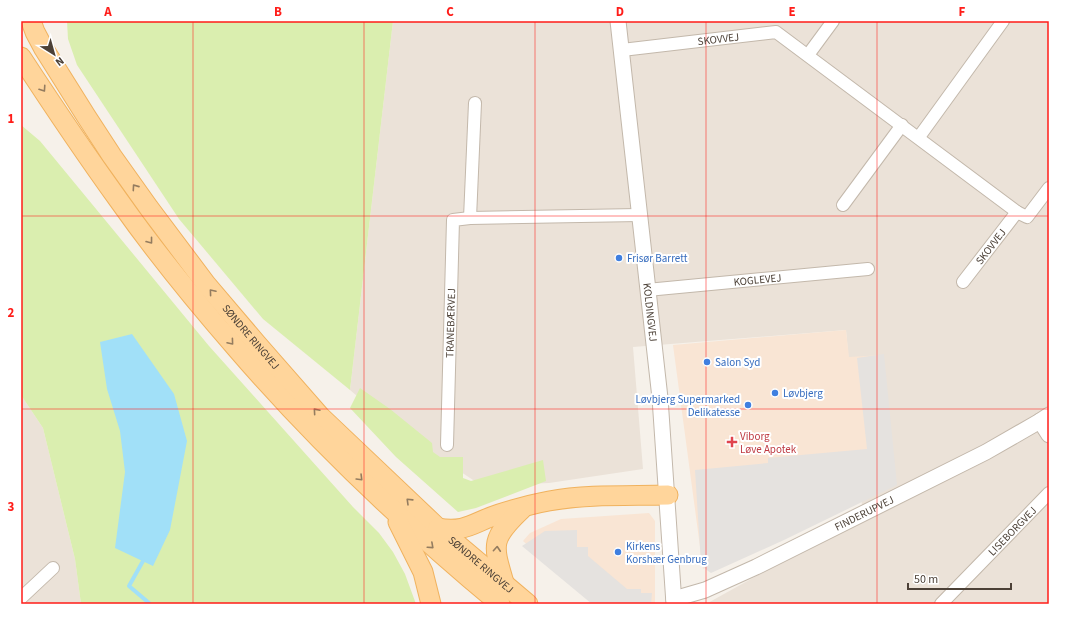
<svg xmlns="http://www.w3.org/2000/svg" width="1070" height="625" font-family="'Source Sans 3',sans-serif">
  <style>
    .residential { fill: #ebe2d8 }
    .commercial { fill: #f9e5d4 }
    .green { fill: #daeeaf }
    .parking { fill: #e5e2df }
    .water { fill: #a1e0f8 }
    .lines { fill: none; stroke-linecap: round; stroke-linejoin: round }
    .stream { stroke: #a1e0f8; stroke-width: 4 }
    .minor-casing { stroke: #c3b8ab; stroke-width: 14 }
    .tertiary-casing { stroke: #c3b8ab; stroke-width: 17 }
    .primary-casing { stroke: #f0b25e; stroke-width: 21 }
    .minor { stroke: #fff; stroke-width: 12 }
    .tertiary { stroke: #fff; stroke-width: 15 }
    .primary { stroke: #ffd59b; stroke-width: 19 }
    .oneway { stroke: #947c5f }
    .grid { fill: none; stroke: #ff1d19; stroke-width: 1; stroke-opacity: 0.55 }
    .shop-dot { fill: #3f7fe0; stroke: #fff; stroke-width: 1.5 }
    .health-dot { fill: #e0444e; stroke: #fff; stroke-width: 1.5 }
    .labels { text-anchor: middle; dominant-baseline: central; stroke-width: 4; stroke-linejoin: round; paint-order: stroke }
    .street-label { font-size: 11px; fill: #4c4137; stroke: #fff }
    .shop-label { font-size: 11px; fill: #366cbe; stroke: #fff; text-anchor: start }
    .health-label { font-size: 11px; fill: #be3a42; stroke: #fff; text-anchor: start }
    .neatline { fill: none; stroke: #ff1d19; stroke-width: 1.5 }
    .grid-label { font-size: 13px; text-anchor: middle; font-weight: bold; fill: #ff1d19 }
  </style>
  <rect width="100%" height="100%" fill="#f6f1ea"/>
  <g class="residential">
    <polygon points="393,21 1049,21 1049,604 706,604 863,517 846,330 633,347 643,469 549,483 482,486 395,428 350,390"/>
    <polygon points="21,395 43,428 75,559 81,604 21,604"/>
  </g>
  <g class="commercial">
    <polygon points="846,330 849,357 882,355 894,484 780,541 703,569 673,345"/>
    <polygon points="649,513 655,521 655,604 597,604 523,541 530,533 561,519"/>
  </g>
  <g class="green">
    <polygon points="67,21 393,21 350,390 263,319 179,219 77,65 68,39"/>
    <polygon points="21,125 40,141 209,346 353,507 379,533 393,552 405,574 416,604 81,604 75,559 43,428 21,395"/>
    <polygon points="360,388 390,409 432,443 433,452 440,457 463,457 463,478 471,481 543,460 546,481 476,508 458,512 396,457 350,408"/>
  </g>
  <g class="parking">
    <polygon points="884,354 897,485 784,540 711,573 708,571 701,564 695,470 768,463 768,458 867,449 857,358"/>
    <polygon points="577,530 577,547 588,547 588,556 627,589 641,589 641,593 652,593 651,604 592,604 522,546 545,531"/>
  </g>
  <polygon class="water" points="132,334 174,394 187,441 170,530 153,566 115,548 125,472 120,431 107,389 100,342"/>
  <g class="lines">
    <polyline class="stream" points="143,561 129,586 149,603 148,604"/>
    <defs>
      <g id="minor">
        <path id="s1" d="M622 50 776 32 1017 212 1027 217 1049 188"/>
        <polyline points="808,55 833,21"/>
        <polyline points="919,137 1003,21"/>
        <polyline points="843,205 902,125"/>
        <polyline points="470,218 475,103"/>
        <path id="s2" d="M963 282 1017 212"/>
        <path id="s3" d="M647 290 868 269"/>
        <path id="s4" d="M447 445 453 220 470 218 639 215"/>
        <polyline points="21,598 53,568"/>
        <path id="s5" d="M941 604 1049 493"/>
      </g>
      <g id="tertiary">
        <path id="s6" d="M618 21 660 398 674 604"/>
        <polyline points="1040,421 1049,435"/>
        <path id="s7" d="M674 599 705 590 756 567 986 452 1040 421 1049 415"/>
      </g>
      <g id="primary">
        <path id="s8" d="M31 21 35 32 44 49 86 116 112 156 149 208 206 284 257 344 320 416 438 528 528 604"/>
        <path d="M21 57C53 106 86 155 120 202 156 253 196 302 237 349 317 442 406 526 500 604"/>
        <polyline points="398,522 423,572 431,604"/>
        <path d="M438 528C466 533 474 522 499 514 515 509 532 504 549 501 588 494 628 496 668 495"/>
        <path d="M505 586C493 545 489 540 522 509"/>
      </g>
    </defs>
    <use href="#minor" class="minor-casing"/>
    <use href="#tertiary" class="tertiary-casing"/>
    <use href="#primary" class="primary-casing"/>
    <use href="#minor" class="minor"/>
    <use href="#tertiary" class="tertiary"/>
    <use href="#primary" class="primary"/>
  </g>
  <defs><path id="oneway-chevron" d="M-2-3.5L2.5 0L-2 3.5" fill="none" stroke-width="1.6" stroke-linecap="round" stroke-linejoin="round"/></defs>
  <g class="oneway">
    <use href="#oneway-chevron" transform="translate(43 89) rotate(56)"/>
    <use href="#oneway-chevron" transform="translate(135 187) rotate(-125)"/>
    <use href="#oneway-chevron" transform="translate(150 241) rotate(52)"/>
    <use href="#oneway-chevron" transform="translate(212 292) rotate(-130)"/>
    <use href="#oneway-chevron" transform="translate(231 342) rotate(50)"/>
    <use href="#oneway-chevron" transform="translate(316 411) rotate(-131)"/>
    <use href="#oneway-chevron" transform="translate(360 478) rotate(45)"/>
    <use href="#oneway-chevron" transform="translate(409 501) rotate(-136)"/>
    <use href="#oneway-chevron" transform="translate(431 546) rotate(42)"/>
    <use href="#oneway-chevron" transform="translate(497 549) rotate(-86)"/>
  </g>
  <path class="grid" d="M193 21V604M364 21V604M535 21V604M706 21V604M877 21V604M21 216H1049M21 409H1049"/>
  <g class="shop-dot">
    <circle cx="619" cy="258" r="4"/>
    <circle cx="707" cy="362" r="4"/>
    <circle cx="775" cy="393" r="4"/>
    <circle cx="748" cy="405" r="4"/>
    <circle cx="618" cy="552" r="4"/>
  </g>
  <path class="health-dot" d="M730 436h4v4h4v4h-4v4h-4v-4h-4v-4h4z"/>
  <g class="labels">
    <g class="street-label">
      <text stroke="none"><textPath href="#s1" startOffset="97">SKOVVEJ</textPath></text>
      <text stroke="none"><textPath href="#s2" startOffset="45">SKOVVEJ</textPath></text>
      <text stroke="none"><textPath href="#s3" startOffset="111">KOGLEVEJ</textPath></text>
      <text stroke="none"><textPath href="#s6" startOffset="293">KOLDINGVEJ</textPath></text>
      <text stroke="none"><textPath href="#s4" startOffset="122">TRANEBÆRVEJ</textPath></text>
      <text stroke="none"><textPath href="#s8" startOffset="386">SØNDRE RINGVEJ</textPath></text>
      <text stroke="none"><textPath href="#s7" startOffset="209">FINDERUPVEJ</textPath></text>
      <text stroke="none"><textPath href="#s5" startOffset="102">LISEBORGVEJ</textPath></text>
      <text stroke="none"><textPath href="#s8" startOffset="710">SØNDRE RINGVEJ</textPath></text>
    </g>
    <g class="shop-label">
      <text x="627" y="258">Frisør Barrett</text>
      <text x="715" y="362">Salon Syd</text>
      <text x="783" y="393">Løvbjerg</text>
      <text x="740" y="399" text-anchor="end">Løvbjerg Supermarked<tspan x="740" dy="13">Delikatesse</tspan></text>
      <text x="626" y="546">Kirkens<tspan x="626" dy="13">Korshær Genbrug</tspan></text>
    </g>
    <g class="health-label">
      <text x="740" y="436">Viborg<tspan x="740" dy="13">Løve Apotek</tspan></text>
    </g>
  </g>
  <rect width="1070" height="625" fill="none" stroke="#ffffff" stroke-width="44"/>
  <g transform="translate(54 54) rotate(143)" stroke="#ffffff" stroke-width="3" paint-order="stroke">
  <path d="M0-3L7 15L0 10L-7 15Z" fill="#4c4137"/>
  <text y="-6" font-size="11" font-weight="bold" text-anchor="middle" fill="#4c4137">N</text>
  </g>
  <path d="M908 583v6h103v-6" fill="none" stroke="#4c4137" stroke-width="2"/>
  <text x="914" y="583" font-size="12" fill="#4c4137" stroke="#ffffff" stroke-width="3" paint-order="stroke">50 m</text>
  <rect x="22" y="22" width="1026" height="581" class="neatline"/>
  <g class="grid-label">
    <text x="108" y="16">A</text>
    <text x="278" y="16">B</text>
    <text x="450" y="16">C</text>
    <text x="620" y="16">D</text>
    <text x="792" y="16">E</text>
    <text x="962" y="16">F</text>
    <text x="11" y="123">1</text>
    <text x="11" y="317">2</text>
    <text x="11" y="511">3</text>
  </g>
</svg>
